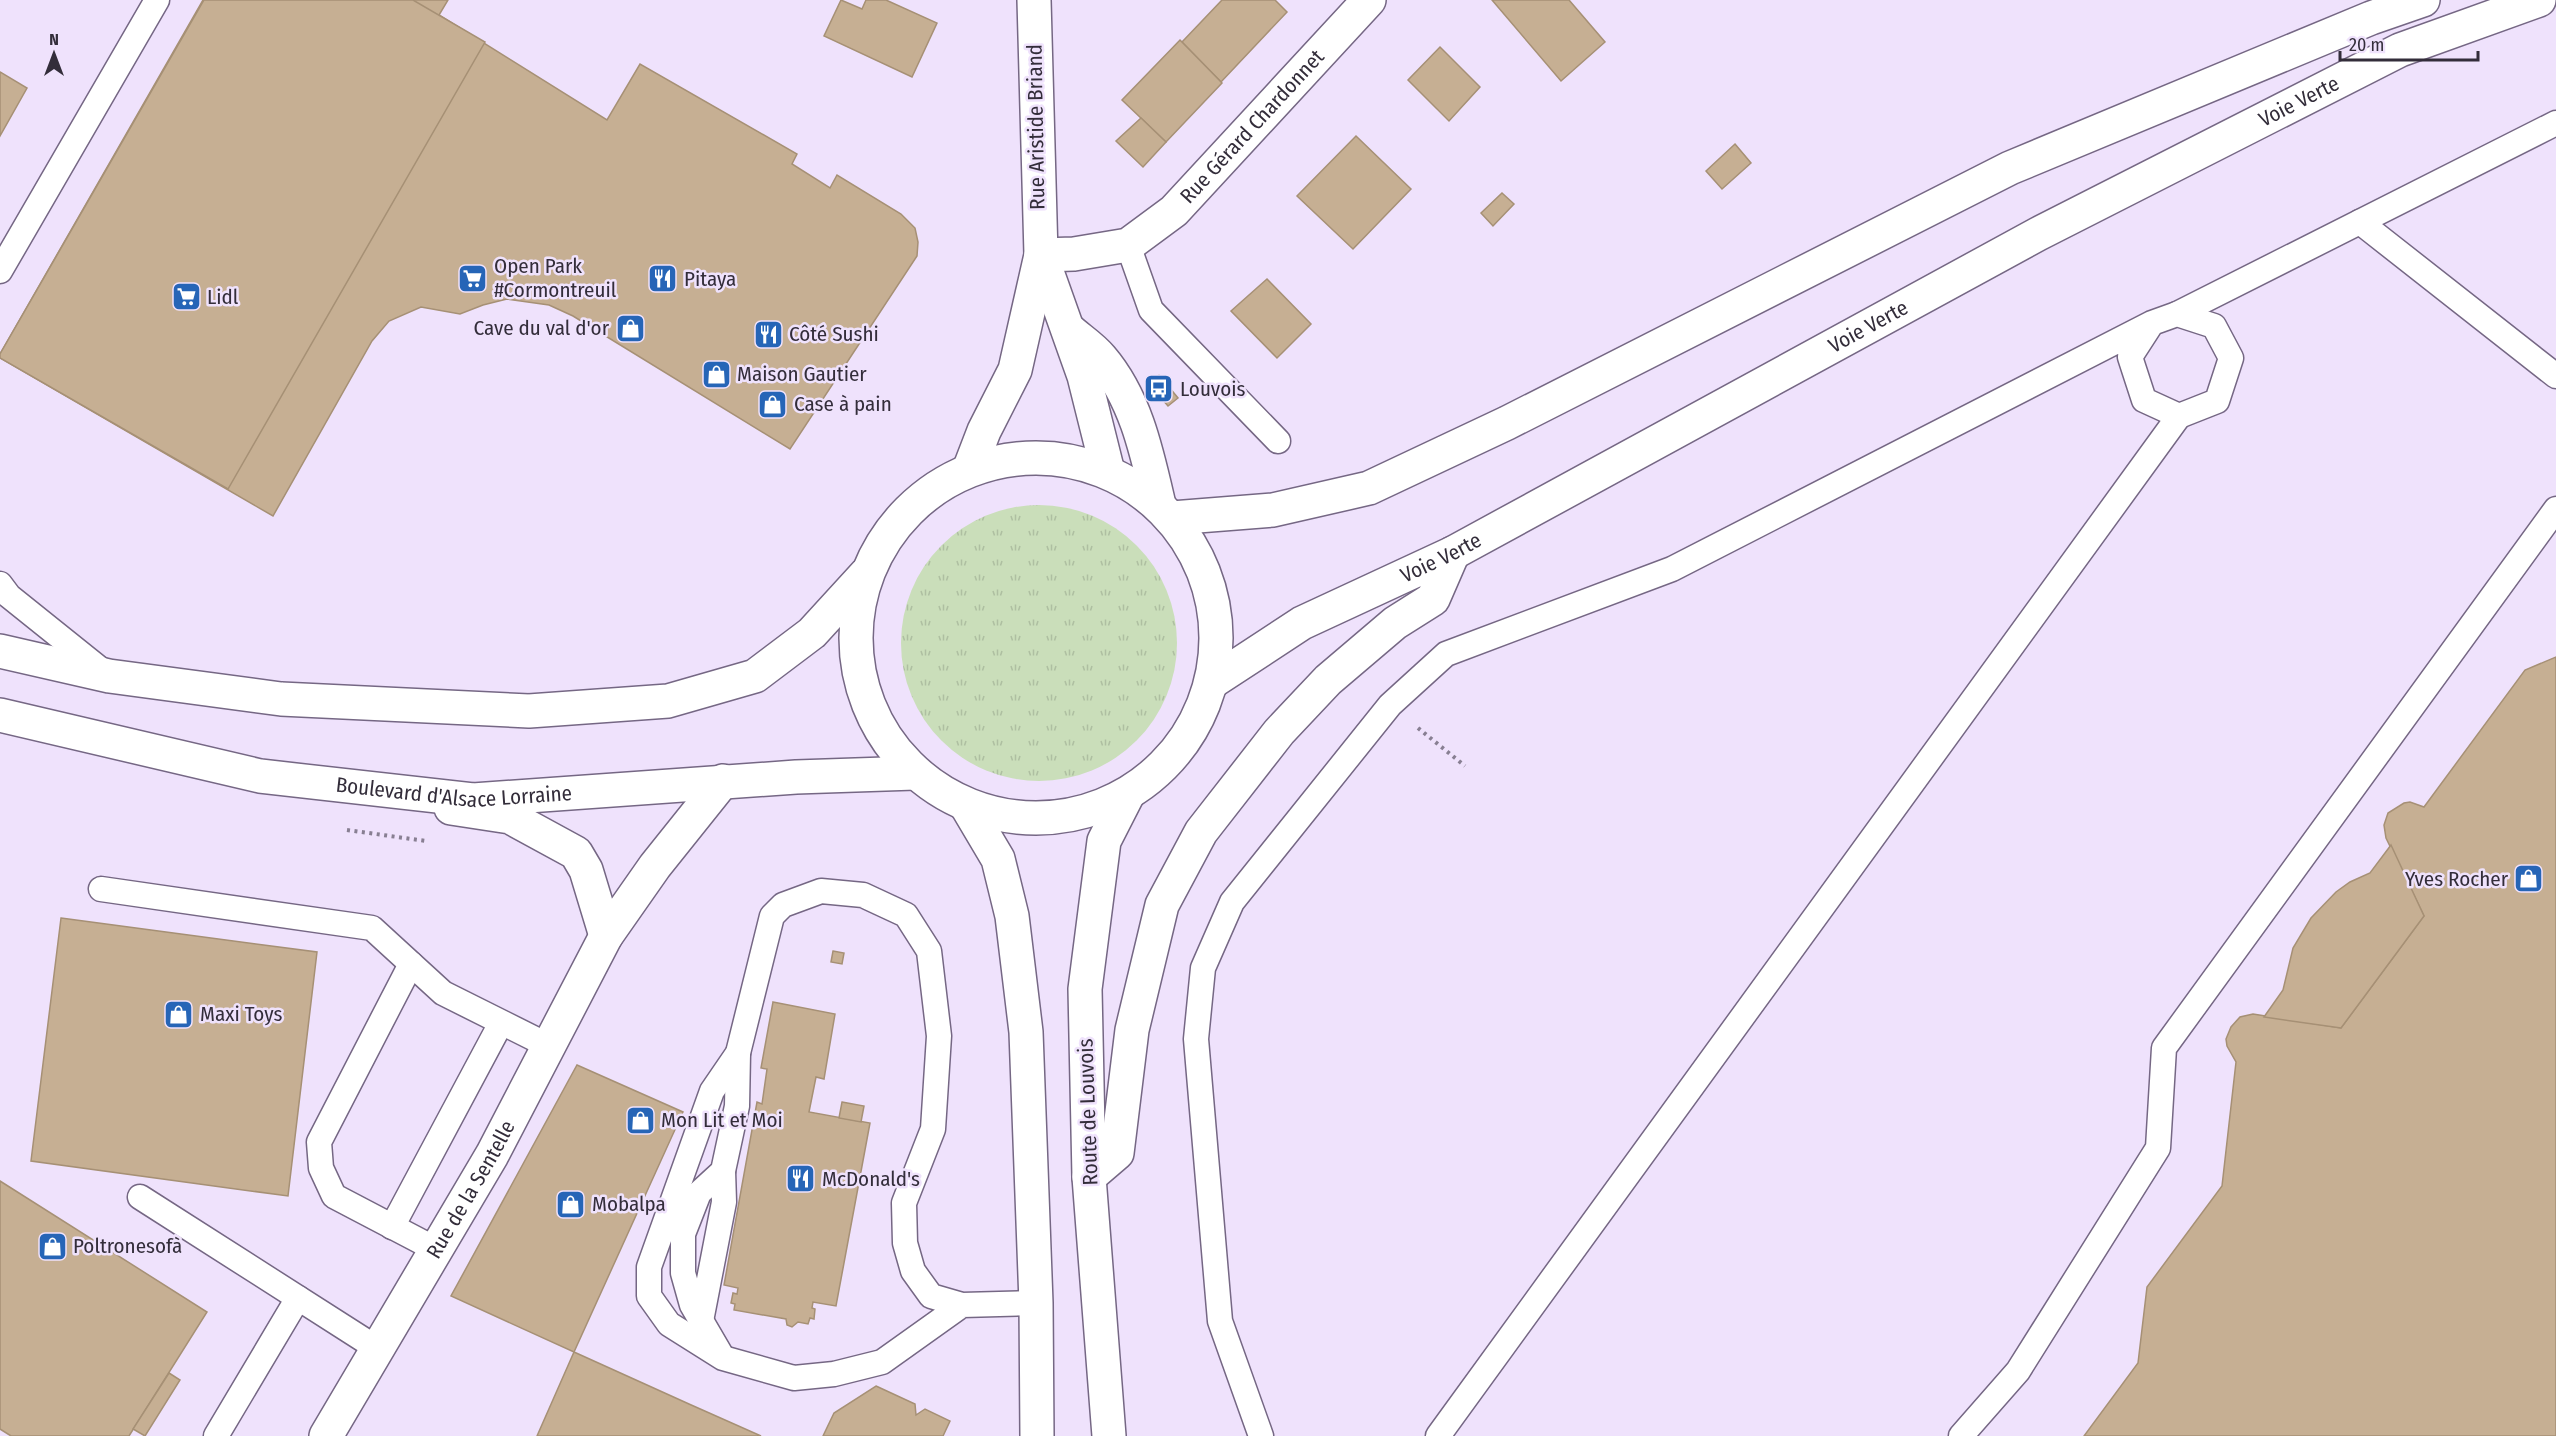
<svg xmlns="http://www.w3.org/2000/svg" width="2556" height="1436" font-family="'Fira Sans Condensed',sans-serif">
  <style>
    .grass { fill: url(#grass-tufts) }
    .building { fill: #c6af93; stroke: #a69075; stroke-width: 1.5 }
    .lines { fill: none; stroke-linecap: round; stroke-linejoin: round }
    .service-casing { stroke: #756784; stroke-width: 27 }
    .minor-casing { stroke: #756784; stroke-width: 36 }
    .secondary-casing { stroke: #756784; stroke-width: 36 }
    .path { stroke: #887f92; stroke-width: 4; stroke-dasharray: 3 4.5; stroke-linecap: butt }
    .service { stroke: #fff; stroke-width: 24 }
    .minor { stroke: #fff; stroke-width: 33 }
    .secondary { stroke: #fff; stroke-width: 33 }
    .labels { text-anchor: middle; dominant-baseline: central; stroke-width: 5; stroke-linejoin: round; paint-order: stroke }
    .street-label { font-size: 21px; fill: #332d3a; stroke: #efe2fc }
    .poi-label { font-size: 21px; fill: #332d3a; stroke: #efe2fc; text-anchor: start }
  </style>
  <defs>
    <pattern id="grass-tufts" width="24" height="20" patternUnits="userSpaceOnUse" patternTransform="scale(1.5)"><rect width="24" height="20" fill="#cadeba"/><path d="M3 7l-1-3M5 7V3M7 7l1-3M15 17l-1-3M17 17v-4M19 17l1-3" fill="none" stroke="#aebfa1"/></pattern>
  </defs>
  <rect width="100%" height="100%" fill="#efe2fc"/>
  <circle class="grass" cx="1039" cy="643" r="138"/>
  <g class="building">
    <polygon points="203,0 448,0 439,15 607,120 640,64 797,154 792,164 830,188 837,175 901,214 915,228 918,242 917,256 790,449 573,316 549,305 507,299 483,305 460,314 421,307 389,321 372,341 273,516 0,358 0,354"/>
    <polygon points="204,0 413,0 485,42 228,489 0,358 0,354"/>
    <polygon points="841,0 862,9 866,0 886,0 937,23 912,77 824,36"/>
    <polygon points="1222,0 1275,0 1287,12 1221,82 1182,42"/>
    <polygon points="1492,0 1569,0 1605,42 1561,81"/>
    <polygon points="1180,40 1222,83 1166,142 1122,100"/>
    <polygon points="1440,47 1480,87 1449,121 1408,80"/>
    <polygon points="0,72 27,88 0,136"/>
    <polygon points="1141,118 1166,142 1143,167 1116,141"/>
    <polygon points="1356,136 1411,189 1353,249 1297,196"/>
    <polygon points="1735,144 1751,163 1722,189 1706,171"/>
    <polygon points="1502,193 1514,204 1493,226 1481,213"/>
    <polygon points="1267,279 1311,324 1277,358 1231,311"/>
    <polygon points="1159,375 1178,398 1168,406 1149,384"/>
    <polygon points="2556,657 2556,1436 2084,1436 2138,1363 2147,1287 2222,1186 2236,1062 2227,1046 2226,1039 2231,1027 2240,1017 2253,1014 2341,1028 2424,916 2386,838 2384,825 2388,813 2404,803 2410,802 2424,807 2525,670"/>
    <polygon points="2391,845 2424,916 2341,1028 2264,1017 2283,990 2293,948 2311,918 2336,892 2350,882 2370,873"/>
    <polygon points="61,918 317,952 288,1196 31,1161"/>
    <polygon points="833,951 844,953 842,964 831,962"/>
    <polygon points="773,1002 835,1014 824,1079 816,1077 809,1112 870,1123 836,1306 813,1302 812,1308 815,1309 814,1319 810,1318 808,1324 798,1322 792,1327 787,1325 786,1319 734,1310 735,1304 731,1303 733,1293 737,1294 738,1288 724,1285 757,1102 762,1104 767,1069 761,1068"/>
    <polygon points="577,1065 683,1112 574,1352 451,1296"/>
    <polygon points="842,1102 864,1106 861,1122 839,1118"/>
    <polygon points="0,1181 207,1312 129,1436 11,1436 0,1429"/>
    <polygon points="574,1352 689,1404 761,1436 537,1436"/>
    <polygon points="169,1373 180,1380 145,1436 133,1429"/>
    <polygon points="876,1386 915,1404 916,1415 925,1409 950,1421 943,1436 823,1436 834,1413"/>
  </g>
  <g class="lines">
    <defs>
      <g id="service">
        <polyline points="2360,222 2556,376"/>
        <polyline points="1128,245 1151,310 1278,441"/>
        <polyline points="0,271 157,0"/>
        <polyline points="2177,314 2556,123"/>
        <polyline points="0,584 9,596 105,673"/>
        <polyline points="101,889 372,928 443,993 549,1046"/>
        <polyline points="411,964 319,1142 321,1168 334,1196 437,1250"/>
        <polyline points="140,1197 378,1349"/>
        <polyline points="392,1227 501,1023"/>
        <polyline points="962,1305 882,1362 834,1374 794,1378 723,1358 669,1324 649,1296 649,1267 712,1091 738,1053 772,916 783,905 821,891 863,895 906,915 929,951 939,1036 933,1129 904,1203 905,1243 913,1271 931,1296 962,1305 1036,1303"/>
        <polyline points="701,1321 724,1202 723,1171"/>
        <polyline points="720,1353 692,1305 683,1273 683,1234 699,1193 723,1171 737,1106 738,1053"/>
        <polyline points="216,1436 298,1298"/>
        <polyline points="1261,1436 1220,1321 1196,1039 1203,968 1232,902 1390,705 1446,654 1672,569 2152,323 2177,314 2214,326 2231,358 2217,401 2179,416 2144,400 2130,357 2152,323"/>
        <polyline points="1438,1436 2179,416"/>
        <polyline points="1961,1436 2018,1371 2158,1148 2164,1048 2556,509"/>
      </g>
      <g id="minor">
        <path id="s1" d="M1041 255 1074 254 1128 245 1174 211 1369 0"/>
        <path d="M1069 330C1079 339 1092 347 1101 358 1136 399 1147 453 1159 505"/>
        <polyline points="451,808 510,817 576,853 586,870 606,936"/>
        <path id="s2" d="M326 1436 492 1155 606 936 655 866 723 781"/>
      </g>
      <g id="secondary">
        <polyline points="1041,255 1084,376 1108,472"/>
        <circle cx="1036" cy="638" r="180"/>
        <polyline points="969,470 984,431 1015,370 1041,255 1034,0"/>
        <polyline points="1172,518 1273,510 1369,488 1507,423 2010,168 2371,18 2423,0"/>
        <polyline points="0,651 109,676 281,699 529,711 668,701 755,676 812,633 866,574"/>
        <path id="s3" d="M1212 682 1302 623 1453 553 2038 234 2400 50 2539 0"/>
        <path id="s4" d="M0 715 260 776 473 800 796 777 915 773"/>
        <polyline points="966,805 998,859 1012,916 1026,1032 1036,1303 1037,1436"/>
        <polyline points="1089,1177 1117,1153 1132,1030 1162,905 1201,832 1279,732 1328,680 1395,623 1433,599 1453,553"/>
        <polyline points="1109,1436 1089,1177 1085,989 1104,841 1128,794"/>
      </g>
    </defs>
    <use href="#service" class="service-casing"/>
    <use href="#minor" class="minor-casing"/>
    <use href="#secondary" class="secondary-casing"/>
    <g class="path">
      <polyline points="1418,728 1465,766"/>
      <polyline points="347,830 426,841"/>
    </g>
    <use href="#service" class="service"/>
    <use href="#minor" class="minor"/>
    <use href="#secondary" class="secondary"/>
  </g>
  <defs>
    <symbol id="supermarket-square" viewBox="-11 -11 22 22"><rect x="-9" y="-9" width="18" height="18" rx="4" fill="#2665b7" stroke="#efe2fc"/><path d="M-6-5.5h2.5l.6 2H6L4.5 2H-2.5L-4.4-4H-6ZM-1.5 3.2a1.3 1.3 0 1 0 .1 0ZM3 3.2a1.3 1.3 0 1 0 .1 0Z" fill="#fff"/></symbol>
    <symbol id="restaurant-square" viewBox="-11 -11 22 22"><rect x="-9" y="-9" width="18" height="18" rx="4" fill="#2665b7" stroke="#efe2fc"/><path d="M-5-6h1v4h1v-4h1v4h1v-4h1v5L-1.5 .5V6h-2V.5L-5-1ZM5-6V6H3V1.5H1.5Q1.5-4 5-6Z" fill="#fff"/></symbol>
    <symbol id="shop-square" viewBox="-11 -11 22 22"><rect x="-9" y="-9" width="18" height="18" rx="4" fill="#2665b7" stroke="#efe2fc"/><path d="M-5-2.5h2.3a2.7 3.5 0 0 1 5.4 0H5L5.5 6h-11ZM-1.5-2.5h3a1.5 2.3 0 0 0-3 0Z" fill="#fff"/></symbol>
    <symbol id="bus-square" viewBox="-11 -11 22 22"><rect x="-9" y="-9" width="18" height="18" rx="4" fill="#2665b7" stroke="#efe2fc"/><path d="M-5-6H5V4H4V6H2V4H-2V6H-4V4H-5ZM-3.5-4V0h7V-4ZM-3.5 1.2v1.5H-2V1.2ZM2 1.2v1.5H3.5V1.2Z" fill="#fff"/></symbol>
  </defs>
  <g fill-rule="evenodd">
    <use href="#supermarket-square" x="456" y="262" width="33" height="33"/>
    <use href="#restaurant-square" x="646" y="262" width="33" height="33"/>
    <use href="#supermarket-square" x="170" y="280" width="33" height="33"/>
    <use href="#shop-square" x="614" y="312" width="33" height="33"/>
    <use href="#restaurant-square" x="752" y="318" width="33" height="33"/>
    <use href="#shop-square" x="700" y="358" width="33" height="33"/>
    <use href="#bus-square" x="1142" y="372" width="33" height="33"/>
    <use href="#shop-square" x="756" y="388" width="33" height="33"/>
    <use href="#shop-square" x="2512" y="862" width="33" height="33"/>
    <use href="#shop-square" x="162" y="998" width="33" height="33"/>
    <use href="#shop-square" x="624" y="1104" width="33" height="33"/>
    <use href="#restaurant-square" x="784" y="1162" width="33" height="33"/>
    <use href="#shop-square" x="554" y="1188" width="33" height="33"/>
    <use href="#shop-square" x="36" y="1230" width="33" height="33"/>
  </g>
  <g class="labels">
    <g class="street-label">
      <text stroke="none"><textPath href="#s3" startOffset="1233">Voie Verte</textPath></text>
      <text stroke="none"><textPath href="#s1" startOffset="260">Rue Gérard Chardonnet</textPath></text>
      <text transform="translate(1036 127) rotate(-91)">Rue Aristide Briand</text>
      <text stroke="none"><textPath href="#s3" startOffset="747">Voie Verte</textPath></text>
      <text stroke="none"><textPath href="#s3" startOffset="261">Voie Verte</textPath></text>
      <text stroke="none"><textPath href="#s4" startOffset="462">Boulevard d'Alsace Lorraine</textPath></text>
      <text transform="translate(1088 1112) rotate(-92)">Route de Louvois</text>
      <text stroke="none"><textPath href="#s2" startOffset="286">Rue de la Sentelle</textPath></text>
    </g>
    <g class="poi-label">
      <text x="494" y="266">Open Park<tspan x="494" dy="24">#Cormontreuil</tspan></text>
      <text x="684" y="279">Pitaya</text>
      <text x="207" y="297">Lidl</text>
      <text x="609" y="328" text-anchor="end">Cave du val d'or</text>
      <text x="789" y="334">Côté Sushi</text>
      <text x="737" y="374">Maison Gautier</text>
      <text x="1180" y="389">Louvois</text>
      <text x="794" y="404">Case à pain</text>
      <text x="2508" y="879" text-anchor="end">Yves Rocher</text>
      <text x="200" y="1014">Maxi Toys</text>
      <text x="661" y="1120">Mon Lit et Moi</text>
      <text x="822" y="1179">McDonald's</text>
      <text x="592" y="1204">Mobalpa</text>
      <text x="73" y="1246">Poltronesofà</text>
    </g>
  </g>
  <g transform="translate(54 54)" stroke="#efe2fc" stroke-width="4.5" paint-order="stroke">
  <path d="M0-4.5L10 22L0 15L-10 22Z" fill="#332d3a"/>
  <text y="-9" font-size="16" font-weight="bold" text-anchor="middle" fill="#332d3a">N</text>
  </g>
  <path d="M2340 51v9h138v-9" fill="none" stroke="#332d3a" stroke-width="3"/>
  <text x="2349" y="51" font-size="18" fill="#332d3a" stroke="#efe2fc" stroke-width="4.5" paint-order="stroke">20 m</text>
</svg>
